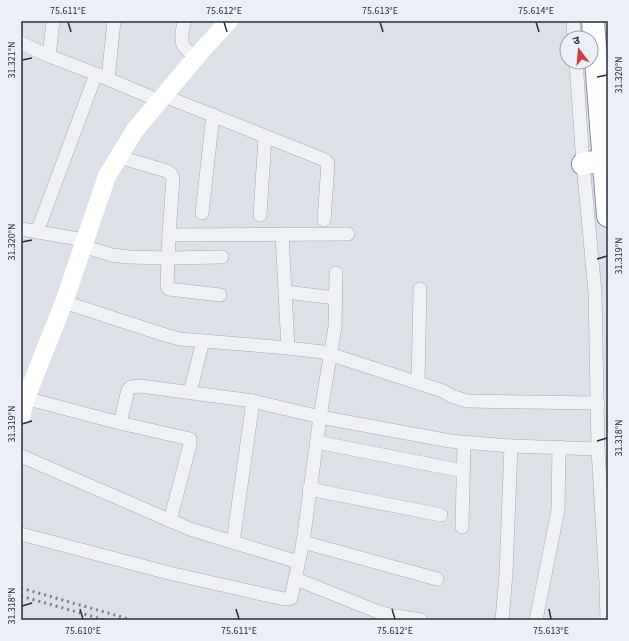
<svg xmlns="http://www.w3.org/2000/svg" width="629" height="641" font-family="'Source Sans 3','Noto Sans Devanagari',sans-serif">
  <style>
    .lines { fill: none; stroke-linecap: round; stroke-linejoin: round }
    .street-casing { stroke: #a6aab4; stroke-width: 14 }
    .highway-casing { stroke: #848b9e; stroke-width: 24 }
    .street { stroke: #eff1f5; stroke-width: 13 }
    .secondary { stroke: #fff; stroke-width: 18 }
    .highway { stroke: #fff; stroke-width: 22 }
    .rail { stroke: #767d91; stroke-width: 3; stroke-dasharray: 2 4; stroke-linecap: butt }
    .ticks { fill: none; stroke: #262c3e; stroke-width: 1.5 }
    .neatline { fill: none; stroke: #262c3e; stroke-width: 1.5 }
    .ticks-label { font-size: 10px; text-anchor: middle; fill: #262c3e }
  </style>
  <rect width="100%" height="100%" fill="#dde0e7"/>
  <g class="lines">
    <defs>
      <g id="street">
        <path d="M184 21C181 41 178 45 196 57"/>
        <polyline points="573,21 574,38"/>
        <polyline points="21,43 49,56 96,74 160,101"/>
        <polyline points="49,56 53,21"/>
        <polyline points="576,62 583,164 595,292 598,449 606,584 607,620"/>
        <polyline points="108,79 114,21"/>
        <polyline points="164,96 325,160 328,164 324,220"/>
        <polyline points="119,157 167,171 171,174 173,178 169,235 167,286 169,289 220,295"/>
        <polyline points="202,213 213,115"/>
        <polyline points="260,215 265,137"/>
        <polyline points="21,229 84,240"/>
        <polyline points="37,232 96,74"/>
        <polyline points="282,234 288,348"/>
        <polyline points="169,235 348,234"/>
        <polyline points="82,246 112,255 128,257 168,258 222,257"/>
        <polyline points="285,292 336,298"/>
        <polyline points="64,302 165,335 180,339 288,348 323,352 443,391 451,396 467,401 598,403"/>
        <polyline points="418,383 420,289"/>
        <polyline points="190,392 203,341"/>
        <polyline points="21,397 120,423 190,439 190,444 170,521"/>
        <polyline points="120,423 128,390 131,387 140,386 253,401 320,417 450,441 511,446 598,449"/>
        <polyline points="317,442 463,471"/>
        <polyline points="21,456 190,529 298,562"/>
        <polyline points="309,489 441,515"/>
        <polyline points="462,527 464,443"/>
        <polyline points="21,534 169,573 284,599 291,598 303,542 320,417 335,327 336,273"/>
        <polyline points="233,542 253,401"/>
        <polyline points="303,542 437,579"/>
        <polyline points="296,579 376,611 389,615 421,620"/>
        <polyline points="502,620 506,574 511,446"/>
        <polyline points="536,620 558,510 559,447"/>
      </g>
      <g id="highway">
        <polyline points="593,21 608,216"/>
        <polyline points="583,164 604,160"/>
      </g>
    </defs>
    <use href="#street" class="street-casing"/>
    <use href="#highway" class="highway-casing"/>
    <use href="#street" class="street"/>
    <polyline class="secondary" points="21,416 26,398 64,302 107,176 135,130 203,49 229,21"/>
    <use href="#highway" class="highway"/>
    <g class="rail">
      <polyline points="21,588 132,620"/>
      <polyline points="21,596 105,620"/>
    </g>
  </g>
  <path class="ticks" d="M68 22 71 32M224 22 227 32M380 22 383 32M536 22 539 32M22 60 32 58M597 77 607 75M22 242 32 240M597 259 607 256M22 424 32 421M597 441 607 438M22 606 32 603M80 609 83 619M236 609 239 619M392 609 395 619M549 609 551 619"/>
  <rect width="629" height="641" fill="none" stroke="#eceff5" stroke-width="44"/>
  <g transform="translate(579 50) rotate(344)"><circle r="19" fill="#eceff5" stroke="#9da1ac"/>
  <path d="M0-3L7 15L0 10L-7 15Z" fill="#d03e41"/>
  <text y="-6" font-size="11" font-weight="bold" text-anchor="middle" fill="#262c3e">उ</text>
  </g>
  <rect x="22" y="22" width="585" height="597" class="neatline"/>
  <g class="ticks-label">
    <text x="68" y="14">75.611°E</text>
    <text x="224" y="14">75.612°E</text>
    <text x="380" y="14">75.613°E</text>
    <text x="536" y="14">75.614°E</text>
    <text transform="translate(11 60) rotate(-90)" y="4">31.321°N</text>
    <text transform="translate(618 75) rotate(-90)" y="4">31.320°N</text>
    <text transform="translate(11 242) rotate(-90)" y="4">31.320°N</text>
    <text transform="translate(618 256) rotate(-90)" y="4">31.319°N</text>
    <text transform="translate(11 424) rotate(-90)" y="4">31.319°N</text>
    <text transform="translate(618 438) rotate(-90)" y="4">31.318°N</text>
    <text transform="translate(11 606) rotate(-90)" y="4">31.318°N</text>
    <text x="83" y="634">75.610°E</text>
    <text x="239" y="634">75.611°E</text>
    <text x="395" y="634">75.612°E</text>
    <text x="551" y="634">75.613°E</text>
  </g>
</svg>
